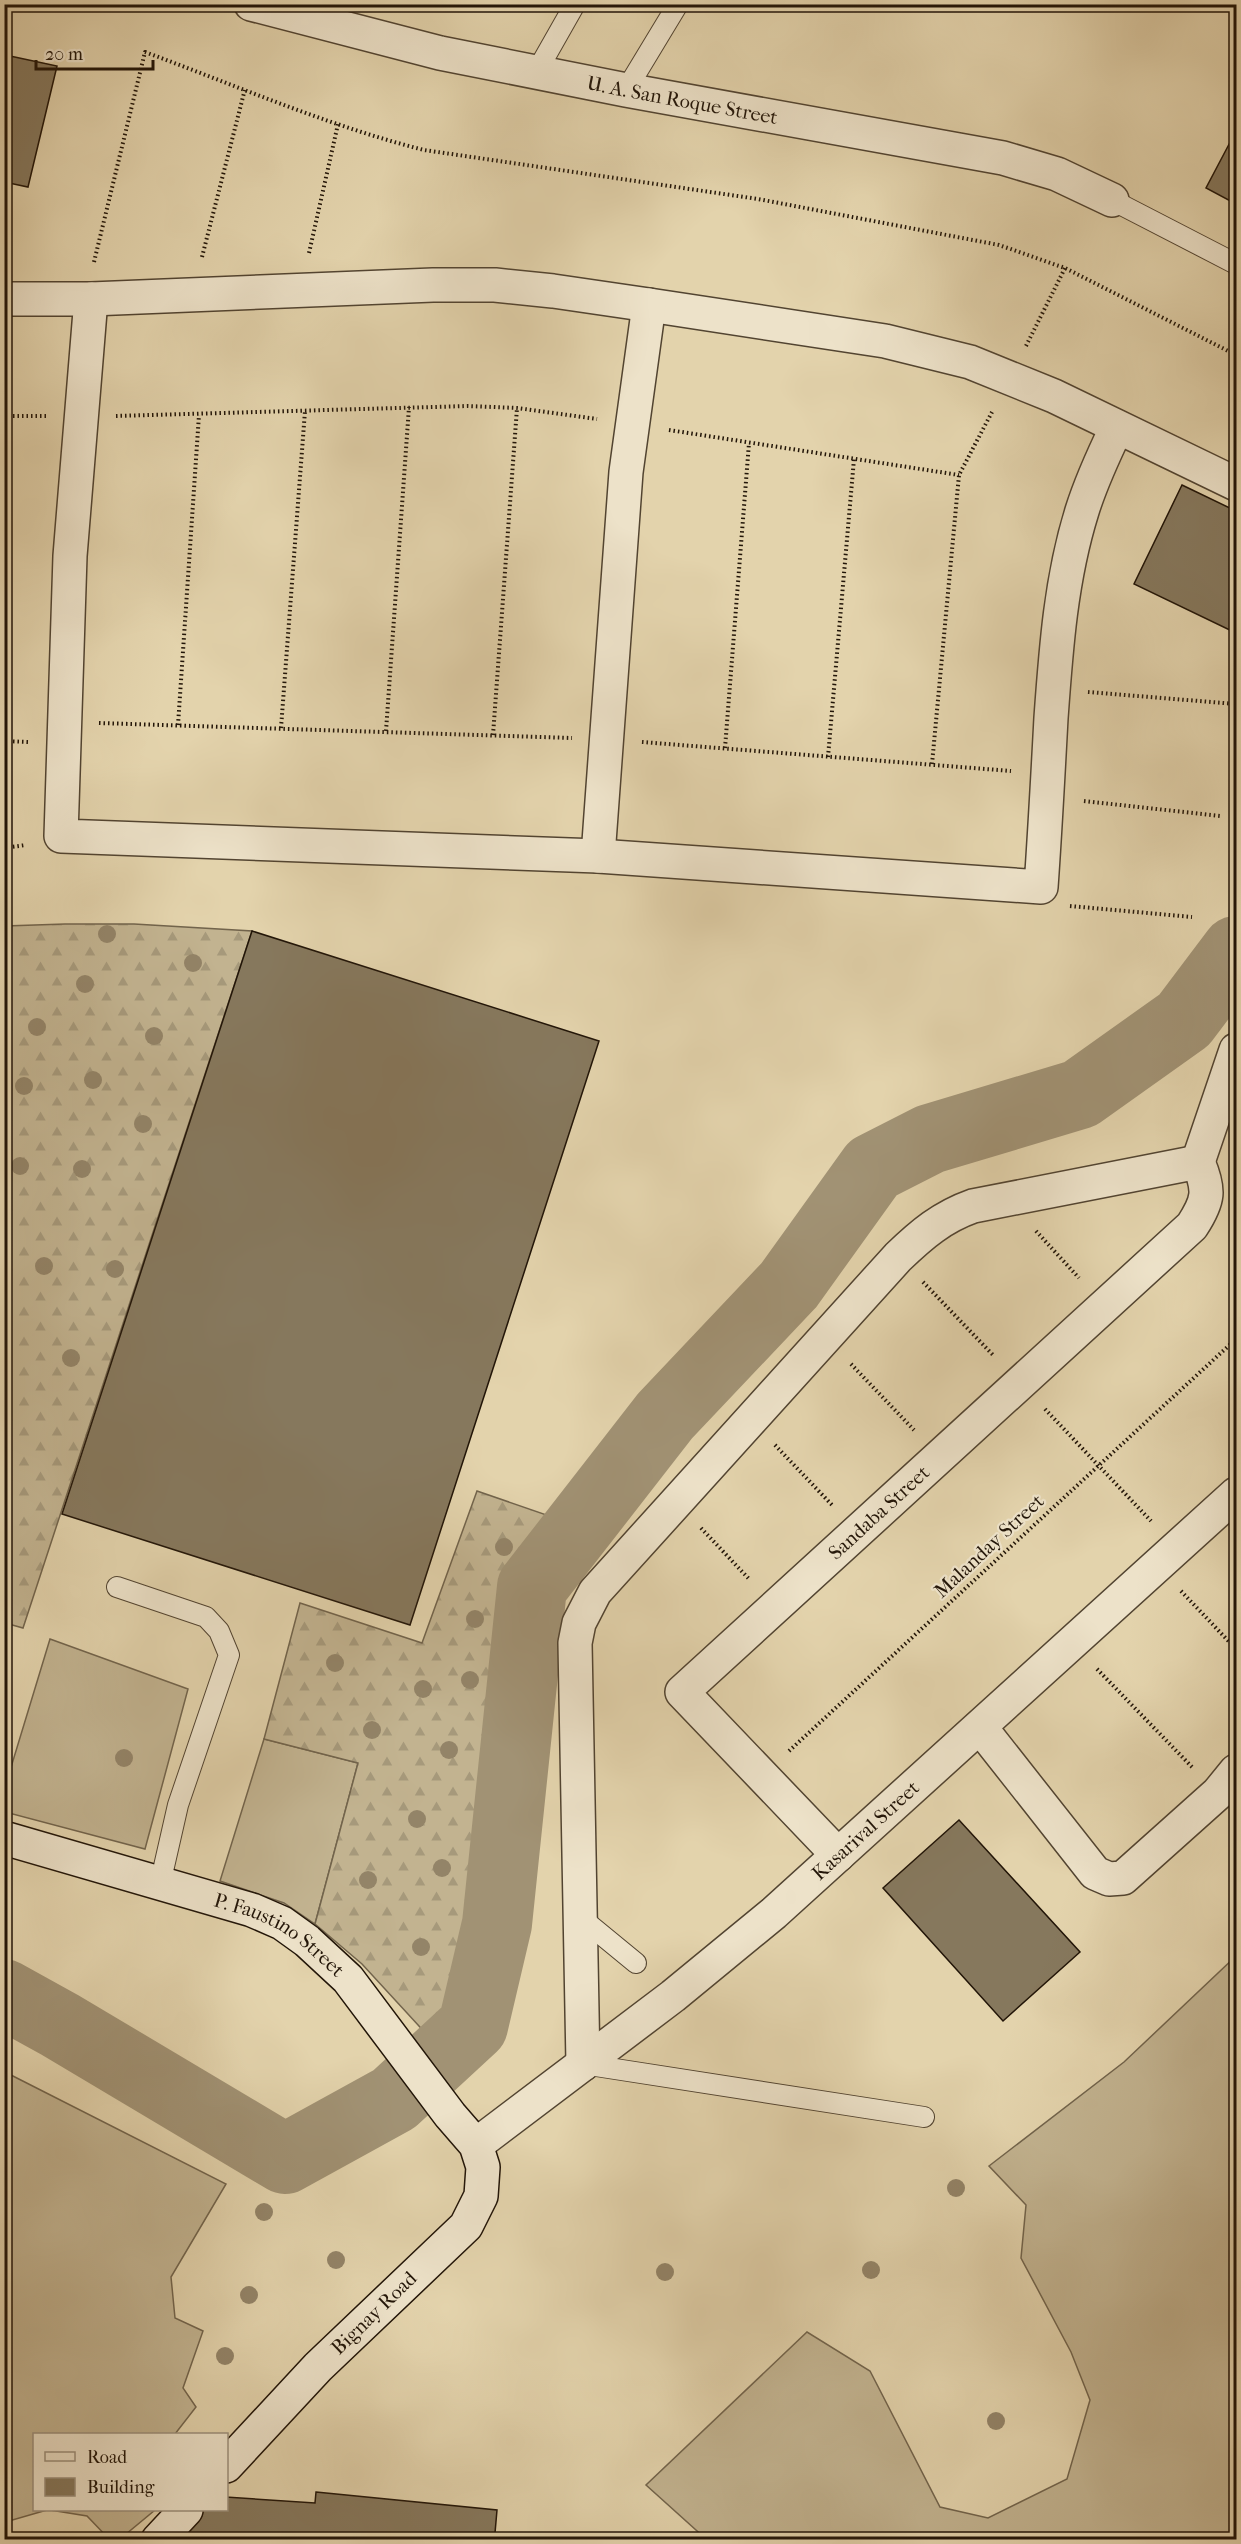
<svg xmlns="http://www.w3.org/2000/svg" width="1241" height="2544" font-family="'IM FELL French Canon',serif">
  <style>
    .grass { fill: #c2b390; stroke: #72644c; stroke-width: 1.5 }
    .forest { fill: url(#forest-firs); stroke: #72644c; stroke-width: 1.5 }
    .lines { fill: none; stroke-linecap: round; stroke-linejoin: round }
    .river { stroke: #a19274; stroke-width: 70 }
    .building { fill: #86785d; stroke: #221508; stroke-width: 1.5 }
    .service-casing { stroke: #524431; stroke-width: 22 }
    .minor-casing { stroke: #524431; stroke-width: 36 }
    .secondary-casing { stroke: #221508; stroke-width: 36 }
    .path { stroke: #221508; stroke-width: 4; stroke-dasharray: 1.5 3; stroke-linecap: butt }
    .service { stroke: #ede2c9; stroke-width: 20 }
    .minor { stroke: #ede2c9; stroke-width: 33 }
    .secondary { stroke: #ede2c9; stroke-width: 33 }
    .tree { fill: #938468 }
    .labels { text-anchor: middle; dominant-baseline: central; stroke-width: 4.5; stroke-linejoin: round; paint-order: stroke }
    .street-label { font-size: 20px; fill: #221508; stroke: #ede2c9 }
  </style>
  <defs>
    <pattern id="forest-firs" width="22" height="20" patternUnits="userSpaceOnUse" patternTransform="scale(1.5)"><rect width="22" height="20" fill="#c2b390"/><path d="M5 1l3.5 6h-7zM16 11l3.5 6h-7z" fill="#a6997b"/></pattern>
  </defs>
  <rect width="100%" height="100%" fill="#e3d3ac"/>
  <filter id="stains"><feTurbulence type="fractalNoise" baseFrequency=".00333" numOctaves="4"/><feColorMatrix values="0 0 0 0 .2 0 0 0 0 .09 0 0 0 0 .02 0 0 0 .5 -.17"/></filter>
  <radialGradient id="worn" r=".72"><stop offset=".6" stop-color="#630" stop-opacity="0"/><stop offset="1" stop-color="#630" stop-opacity=".3"/></radialGradient>
  <g class="grass">
    <polygon points="50,1639 188,1689 145,1849 5,1812 5,1787"/>
    <polygon points="264,1739 358,1763 315,1924 284,1903 220,1881"/>
    <polygon points="1236,1956 1236,2539 706,2539 646,2485 807,2332 870,2371 940,2507 988,2518 1067,2479 1090,2400 1071,2352 1021,2258 1026,2205 989,2166 1124,2062"/>
    <polygon points="5,2072 226,2184 171,2277 175,2318 203,2331 183,2388 196,2407 175,2434 34,2434 34,2510 47,2510 9,2521 4,2520"/>
    <polygon points="50,2510 155,2510 120,2539 110,2540 87,2516"/>
  </g>
  <g class="forest">
    <polygon points="65,924 134,924 252,931 23,1628 5,1623 5,926"/>
    <polygon points="477,1491 567,1522 518,1584 482,1919 456,2015 430,2038 362,1964 315,1924 358,1763 264,1739 300,1603 422,1643"/>
  </g>
  <g class="lines">
    <polyline class="river" points="4,1994 60,2025 285,2159 394,2099 473,2026 497,1924 532,1587 665,1416 789,1285 873,1168 930,1139 1080,1094 1184,1020 1236,951"/>
  </g>
  <g class="building">
    <polygon points="10,56 57,66 28,187 4,182 4,80"/>
    <polygon points="1236,131 1236,204 1206,188"/>
    <polygon points="1182,485 1236,511 1236,633 1134,584"/>
    <polygon points="252,931 599,1041 410,1625 62,1514"/>
    <polygon points="959,1820 1080,1952 1003,2021 883,1888"/>
    <polygon points="316,2492 497,2510 495,2533 513,2533 512,2540 174,2540 202,2510 226,2510 226,2497 315,2503"/>
  </g>
  <g class="lines">
    <defs>
      <g id="service">
        <polyline points="537,71 575,4"/>
        <polyline points="626,90 678,4"/>
        <polyline points="1112,200 1236,264"/>
        <polyline points="117,1587 206,1617 219,1631 229,1655 178,1805 160,1884"/>
        <polyline points="580,1917 636,1963"/>
        <polyline points="583,2064 924,2117"/>
      </g>
      <g id="minor">
        <path id="s1" d="M251 4 440 53 626 90 1003 158 1057 174 1112 200"/>
        <polyline points="4,299 91,299 433,285 495,285 553,291 649,305 885,341 970,362 1054,396 1236,484"/>
        <path d="M91 299 70 556 61 836 598 856 1041 887C1045 831 1048 774 1051 718 1056 648 1061 578 1082 511 1091 482 1104 454 1117 427"/>
        <polyline points="598,856 626,472 649,305"/>
        <polyline points="1198,1162 1236,1050"/>
        <polyline points="980,1727 1095,1873 1109,1879 1123,1878 1218,1793 1236,1771"/>
        <path id="s2" d="M838 1855 682 1692 1192 1226C1209 1200 1210 1190 1198 1162"/>
        <path d="M583 2064 575 1643 579 1623 595 1592 898 1257C922 1234 942 1217 973 1206L1198 1162"/>
        <path id="s3" d="M476 2145 673 1996 774 1913 1236 1494"/>
      </g>
      <g id="secondary">
        <path id="s4" d="M4 1838 252 1910 282 1923 307 1941 348 1979 450 2115 476 2145 483 2167 481 2196 466 2226 318 2367 226 2466"/>
        <polyline points="158,2540 186,2510"/>
      </g>
    </defs>
    <use href="#service" class="service-casing"/>
    <use href="#minor" class="minor-casing"/>
    <use href="#secondary" class="secondary-casing"/>
    <g class="path">
      <polyline points="309,253 338,124"/>
      <polyline points="202,257 245,89"/>
      <path d="M94 262 145 52C237 86 329 126 424 150L758 199 999 245 1065 268 1236 355"/>
      <polyline points="1026,346 1065,268"/>
      <polyline points="4,416 46,416"/>
      <polyline points="116,416 468,406 517,408 597,419"/>
      <polyline points="669,430 959,475"/>
      <polyline points="1088,692 1236,704"/>
      <polyline points="99,723 572,738"/>
      <polyline points="178,725 199,415"/>
      <polyline points="281,728 305,411"/>
      <polyline points="386,731 409,407"/>
      <polyline points="493,735 517,408"/>
      <polyline points="4,741 28,742"/>
      <polyline points="642,742 1011,771"/>
      <polyline points="725,748 749,443"/>
      <polyline points="828,757 854,459"/>
      <polyline points="932,764 959,475 992,412"/>
      <polyline points="1084,801 1220,816"/>
      <polyline points="4,848 26,845"/>
      <polyline points="1070,906 1192,917"/>
      <polyline points="1036,1231 1079,1278"/>
      <polyline points="923,1282 994,1356"/>
      <polyline points="851,1364 914,1430"/>
      <polyline points="1045,1409 1151,1521"/>
      <polyline points="775,1445 832,1505"/>
      <polyline points="701,1528 750,1580"/>
      <polyline points="1181,1591 1236,1649"/>
      <polyline points="1097,1669 1192,1767"/>
      <polyline points="789,1751 1236,1339"/>
    </g>
    <use href="#service" class="service"/>
    <use href="#minor" class="minor"/>
    <use href="#secondary" class="secondary"/>
  </g>
  <g class="tree">
    <circle cx="107" cy="934" r="9"/>
    <circle cx="193" cy="963" r="9"/>
    <circle cx="85" cy="984" r="9"/>
    <circle cx="37" cy="1027" r="9"/>
    <circle cx="154" cy="1036" r="9"/>
    <circle cx="93" cy="1080" r="9"/>
    <circle cx="24" cy="1086" r="9"/>
    <circle cx="143" cy="1124" r="9"/>
    <circle cx="20" cy="1166" r="9"/>
    <circle cx="82" cy="1169" r="9"/>
    <circle cx="44" cy="1266" r="9"/>
    <circle cx="115" cy="1269" r="9"/>
    <circle cx="71" cy="1358" r="9"/>
    <circle cx="504" cy="1547" r="9"/>
    <circle cx="475" cy="1619" r="9"/>
    <circle cx="335" cy="1663" r="9"/>
    <circle cx="470" cy="1680" r="9"/>
    <circle cx="423" cy="1689" r="9"/>
    <circle cx="372" cy="1730" r="9"/>
    <circle cx="449" cy="1750" r="9"/>
    <circle cx="124" cy="1758" r="9"/>
    <circle cx="417" cy="1819" r="9"/>
    <circle cx="442" cy="1868" r="9"/>
    <circle cx="368" cy="1880" r="9"/>
    <circle cx="421" cy="1947" r="9"/>
    <circle cx="956" cy="2188" r="9"/>
    <circle cx="264" cy="2212" r="9"/>
    <circle cx="336" cy="2260" r="9"/>
    <circle cx="871" cy="2270" r="9"/>
    <circle cx="665" cy="2272" r="9"/>
    <circle cx="249" cy="2295" r="9"/>
    <circle cx="225" cy="2356" r="9"/>
    <circle cx="996" cy="2421" r="9"/>
  </g>
  <g class="labels">
    <g class="street-label">
      <text stroke="none"><textPath href="#s1" startOffset="442">U. A. San Roque Street</textPath></text>
      <text stroke="none"><textPath href="#s2" startOffset="492">Sandaba Street</textPath></text>
      <text transform="translate(989 1546) rotate(-43)">Malanday Street</text>
      <text stroke="none"><textPath href="#s3" startOffset="501">Kasarival Street</textPath></text>
      <text stroke="none"><textPath href="#s4" startOffset="294">P. Faustino Street</textPath></text>
      <text transform="translate(374 2313) rotate(-44)">Bignay Road</text>
    </g>
  </g>
  <rect width="1241" height="2544" fill="none" stroke="#e3d3ac" stroke-width="24"/>
  <rect x="6" y="6" width="1229" height="2532" fill="none" stroke="#221508" stroke-width="3"/>
  <rect x="12" y="12" width="1217" height="2520" fill="none" stroke="#221508" stroke-width="1.5"/>
  <rect x="33" y="2433" width="195" height="78" fill="#ede2c9" stroke="#9c907c" stroke-width="1.5"/>
  <rect x="45" y="2452" width="30" height="9" fill="#ede2c9" stroke="#9c907c" stroke-width="1.5"/>
  <text x="87" y="2463" font-size="18" fill="#221508">Road</text>
  <rect x="45" y="2478" width="30" height="18" fill="#86785d" stroke="#9c907c" stroke-width="1.5"/>
  <text x="87" y="2493" font-size="18" fill="#221508">Building</text>
  <path d="M36 60v9h117v-9" fill="none" stroke="#221508" stroke-width="3"/>
  <text x="45" y="60" font-size="18" fill="#221508" stroke="#ede2c9" stroke-width="4.5" paint-order="stroke">20 m</text>
  <rect width="100%" height="100%" filter="url(#stains)"/>
  <rect width="100%" height="100%" fill="url(#worn)"/>
</svg>
